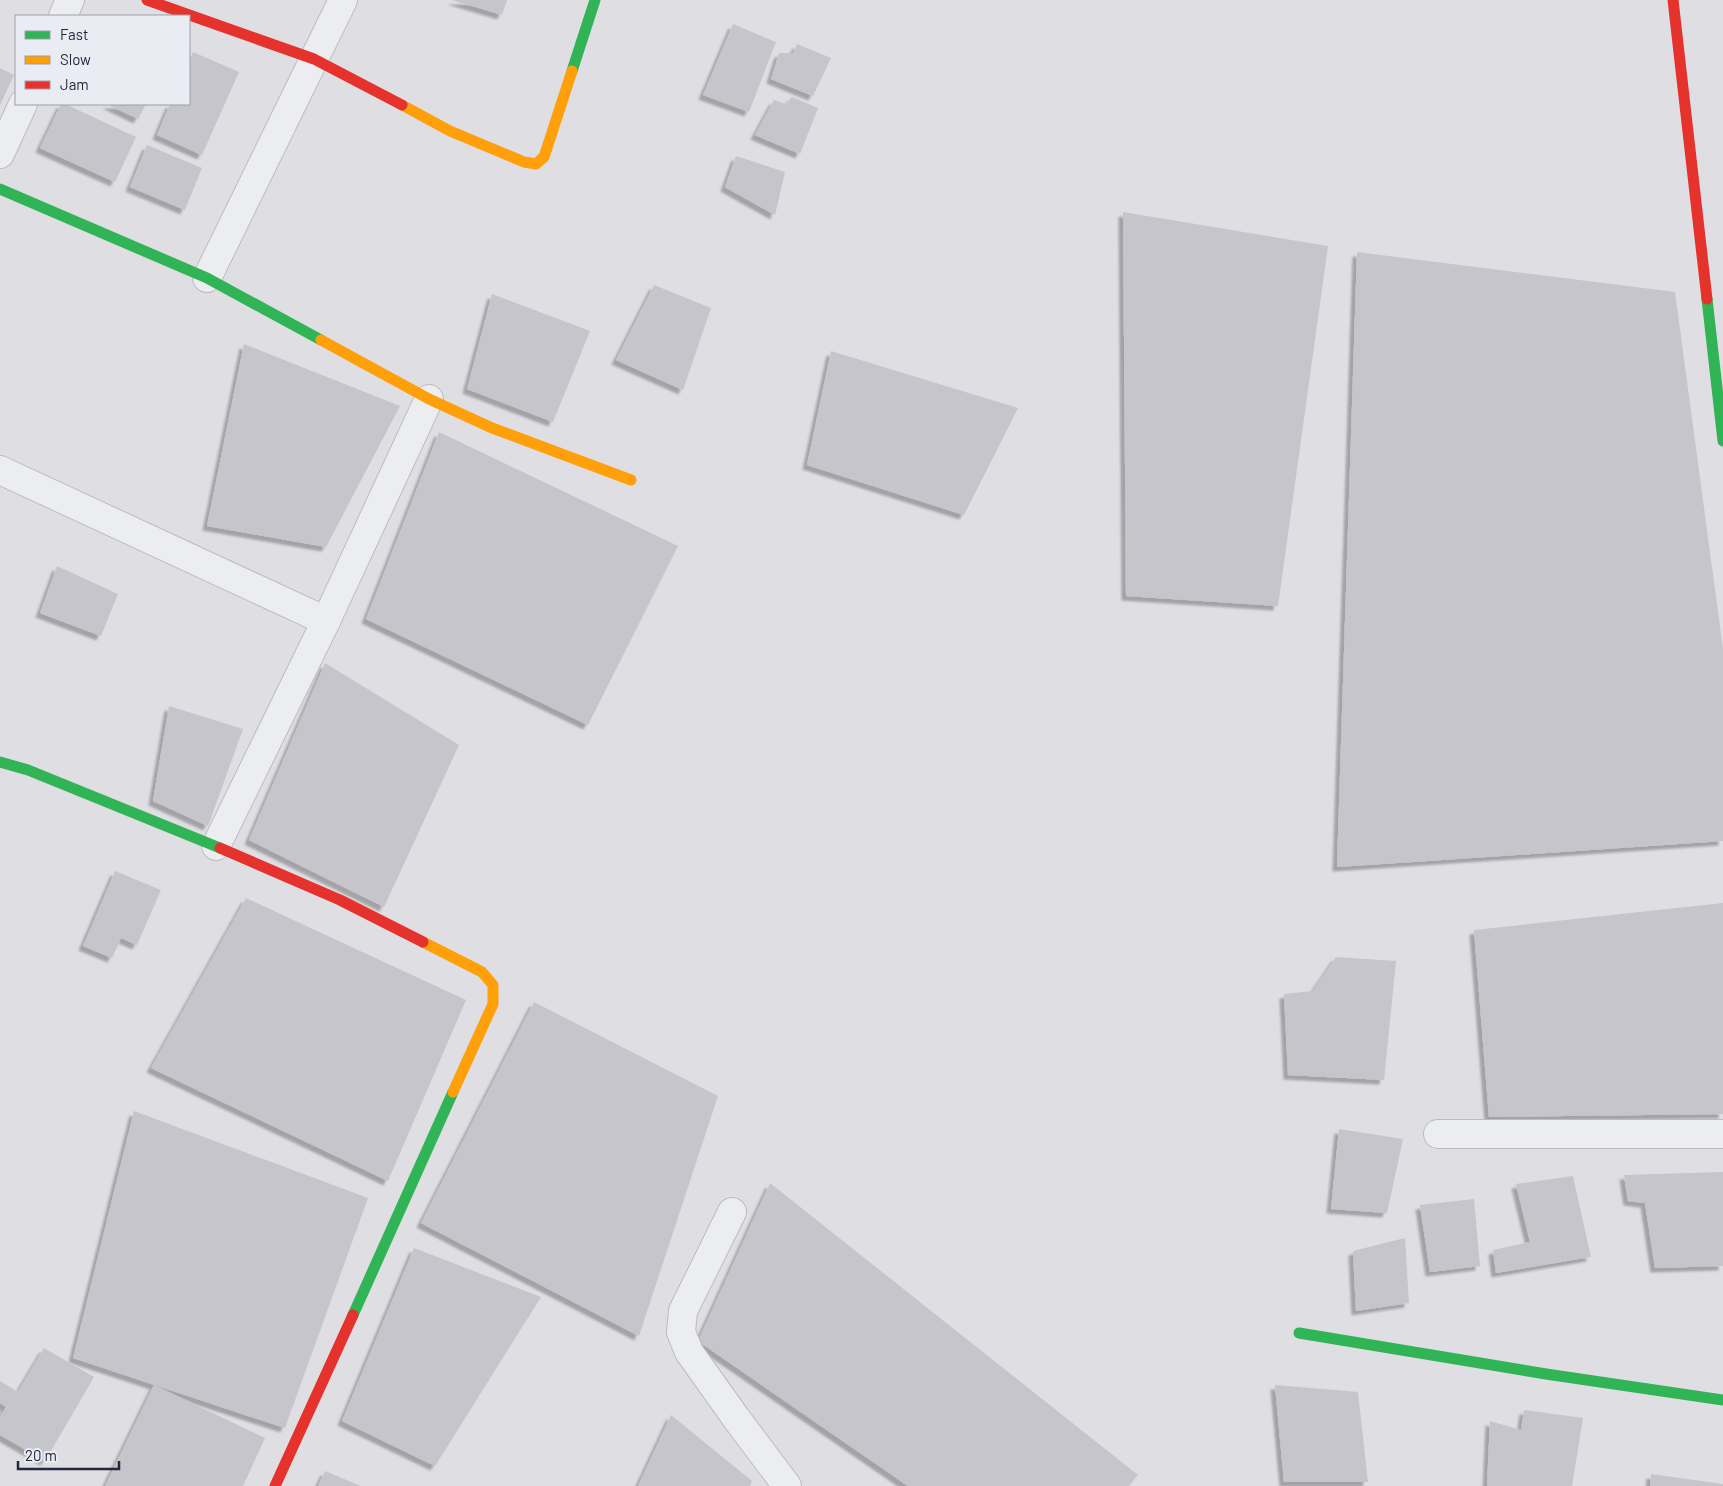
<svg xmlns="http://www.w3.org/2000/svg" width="1723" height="1486" font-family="Barlow,sans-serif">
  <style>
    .building { fill: #c5c5cb; filter: url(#shadow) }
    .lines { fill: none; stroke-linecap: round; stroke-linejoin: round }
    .street-casing { stroke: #bbbbc1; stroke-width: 30 }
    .street { stroke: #ecedf0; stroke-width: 28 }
    .fast { stroke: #30b455; stroke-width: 11 }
    .slow { stroke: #ff9f0a; stroke-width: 11 }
    .jam { stroke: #e5322d; stroke-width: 11 }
  </style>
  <defs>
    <filter id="shadow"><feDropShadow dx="-4.5" dy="4.5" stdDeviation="1" flood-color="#0004"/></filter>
  </defs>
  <rect width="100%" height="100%" fill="#dedee3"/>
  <g class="building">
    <polygon points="452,0 507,0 502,15"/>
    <polygon points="733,24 776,42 749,112 703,95"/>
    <polygon points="797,44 831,58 813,96 771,79 779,53 793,53"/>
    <polygon points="193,52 239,72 202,155 157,135 170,104 189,104 189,62"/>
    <polygon points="0,68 14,75 0,105"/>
    <polygon points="792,97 818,108 800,154 755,135 774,100 785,104"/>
    <polygon points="61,104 65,104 136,137 115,182 40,148"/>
    <polygon points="107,104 146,104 138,119"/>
    <polygon points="147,145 202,168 185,210 130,187"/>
    <polygon points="736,156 785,172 775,215 725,187"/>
    <polygon points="1123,212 1328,246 1278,606 1126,596"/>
    <polygon points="1357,252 1675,292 1723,649 1723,841 1337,867"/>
    <polygon points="654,285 711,308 683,390 616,360"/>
    <polygon points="492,294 590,331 553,422 467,389"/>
    <polygon points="244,344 400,406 326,547 207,526"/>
    <polygon points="831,351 1018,408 964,515 807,465"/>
    <polygon points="439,432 678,546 588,725 366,619"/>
    <polygon points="57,566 118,594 101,636 40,613"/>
    <polygon points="325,663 459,745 384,907 249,840"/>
    <polygon points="169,706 243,729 208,826 153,801"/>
    <polygon points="115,871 161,890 137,945 121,938 112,958 83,946"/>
    <polygon points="246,898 466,1000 388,1181 151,1068"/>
    <polygon points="1723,903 1723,1114 1489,1117 1474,930"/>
    <polygon points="1336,957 1396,961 1384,1080 1288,1075 1284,994 1313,991"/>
    <polygon points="534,1002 718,1096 639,1336 421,1223"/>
    <polygon points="134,1111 368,1198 285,1428 73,1358"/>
    <polygon points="1339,1129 1403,1139 1387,1213 1331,1209"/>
    <polygon points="1723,1172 1723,1266 1655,1268 1645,1203 1628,1201 1624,1175"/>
    <polygon points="1573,1176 1591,1257 1496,1273 1493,1250 1530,1242 1516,1184"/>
    <polygon points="770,1183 1138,1475 1128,1486 908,1486 698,1341"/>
    <polygon points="1474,1199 1480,1266 1430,1272 1420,1205"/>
    <polygon points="1405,1238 1409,1303 1356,1311 1353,1251"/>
    <polygon points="414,1248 541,1297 435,1466 342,1421"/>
    <polygon points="44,1348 94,1377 45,1461 0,1435 0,1417 6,1407 0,1403 0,1381 18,1392"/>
    <polygon points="154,1385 265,1438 243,1486 105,1486"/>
    <polygon points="1275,1385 1358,1392 1368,1482 1284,1482"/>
    <polygon points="1524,1410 1583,1418 1572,1486 1487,1486 1490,1421 1521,1430"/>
    <polygon points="671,1415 752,1481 750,1486 638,1486"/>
    <polygon points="325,1471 361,1486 318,1486"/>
    <polygon points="1651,1474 1723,1484 1723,1486 1650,1486"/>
  </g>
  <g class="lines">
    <defs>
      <g id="street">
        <polyline points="63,16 70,0"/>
        <polyline points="0,154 23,104"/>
        <polyline points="207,278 343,0"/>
        <polyline points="0,470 326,621"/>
        <polyline points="216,846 326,621 429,399"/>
        <polyline points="1438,1134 1723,1134"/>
        <polyline points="732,1212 683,1311 681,1332 689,1352 736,1418 787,1486"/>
      </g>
    </defs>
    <use href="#street" class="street-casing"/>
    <use href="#street" class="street"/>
    <g class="fast">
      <polyline points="572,71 595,0"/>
      <polyline points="0,189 207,278 321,340"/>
      <polyline points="1707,299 1723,441"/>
      <polyline points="0,762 28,770 220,848"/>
      <polyline points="353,1315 453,1092"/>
      <polyline points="1299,1333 1546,1374 1723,1400"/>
    </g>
    <g class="slow">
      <polyline points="402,105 450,131 524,162 536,164 544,157 572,71"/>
      <polyline points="321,340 429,399 492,428 631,480"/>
      <polyline points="423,942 482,972 493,985 493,1004 453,1092"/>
    </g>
    <g class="jam">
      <polyline points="147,0 314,59 402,105"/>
      <polyline points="1673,0 1707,299"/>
      <polyline points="220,848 340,900 423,942"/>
      <polyline points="275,1486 353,1315"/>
    </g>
  </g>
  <rect x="15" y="15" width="175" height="90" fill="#eaecf4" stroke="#9b9dab"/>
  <rect x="25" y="31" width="25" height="8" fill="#30b455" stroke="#9b9dab"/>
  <text x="60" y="40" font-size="15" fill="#24273d">Fast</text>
  <rect x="25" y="56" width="25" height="8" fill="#ff9f0a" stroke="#9b9dab"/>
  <text x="60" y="65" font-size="15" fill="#24273d">Slow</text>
  <rect x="25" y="81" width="25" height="8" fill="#e5322d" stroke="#9b9dab"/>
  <text x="60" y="90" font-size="15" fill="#24273d">Jam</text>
  <path d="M18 1461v8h101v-8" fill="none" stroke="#24273d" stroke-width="2.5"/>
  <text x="25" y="1461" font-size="15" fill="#24273d" stroke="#eaecf4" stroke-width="4" paint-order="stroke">20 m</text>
</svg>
